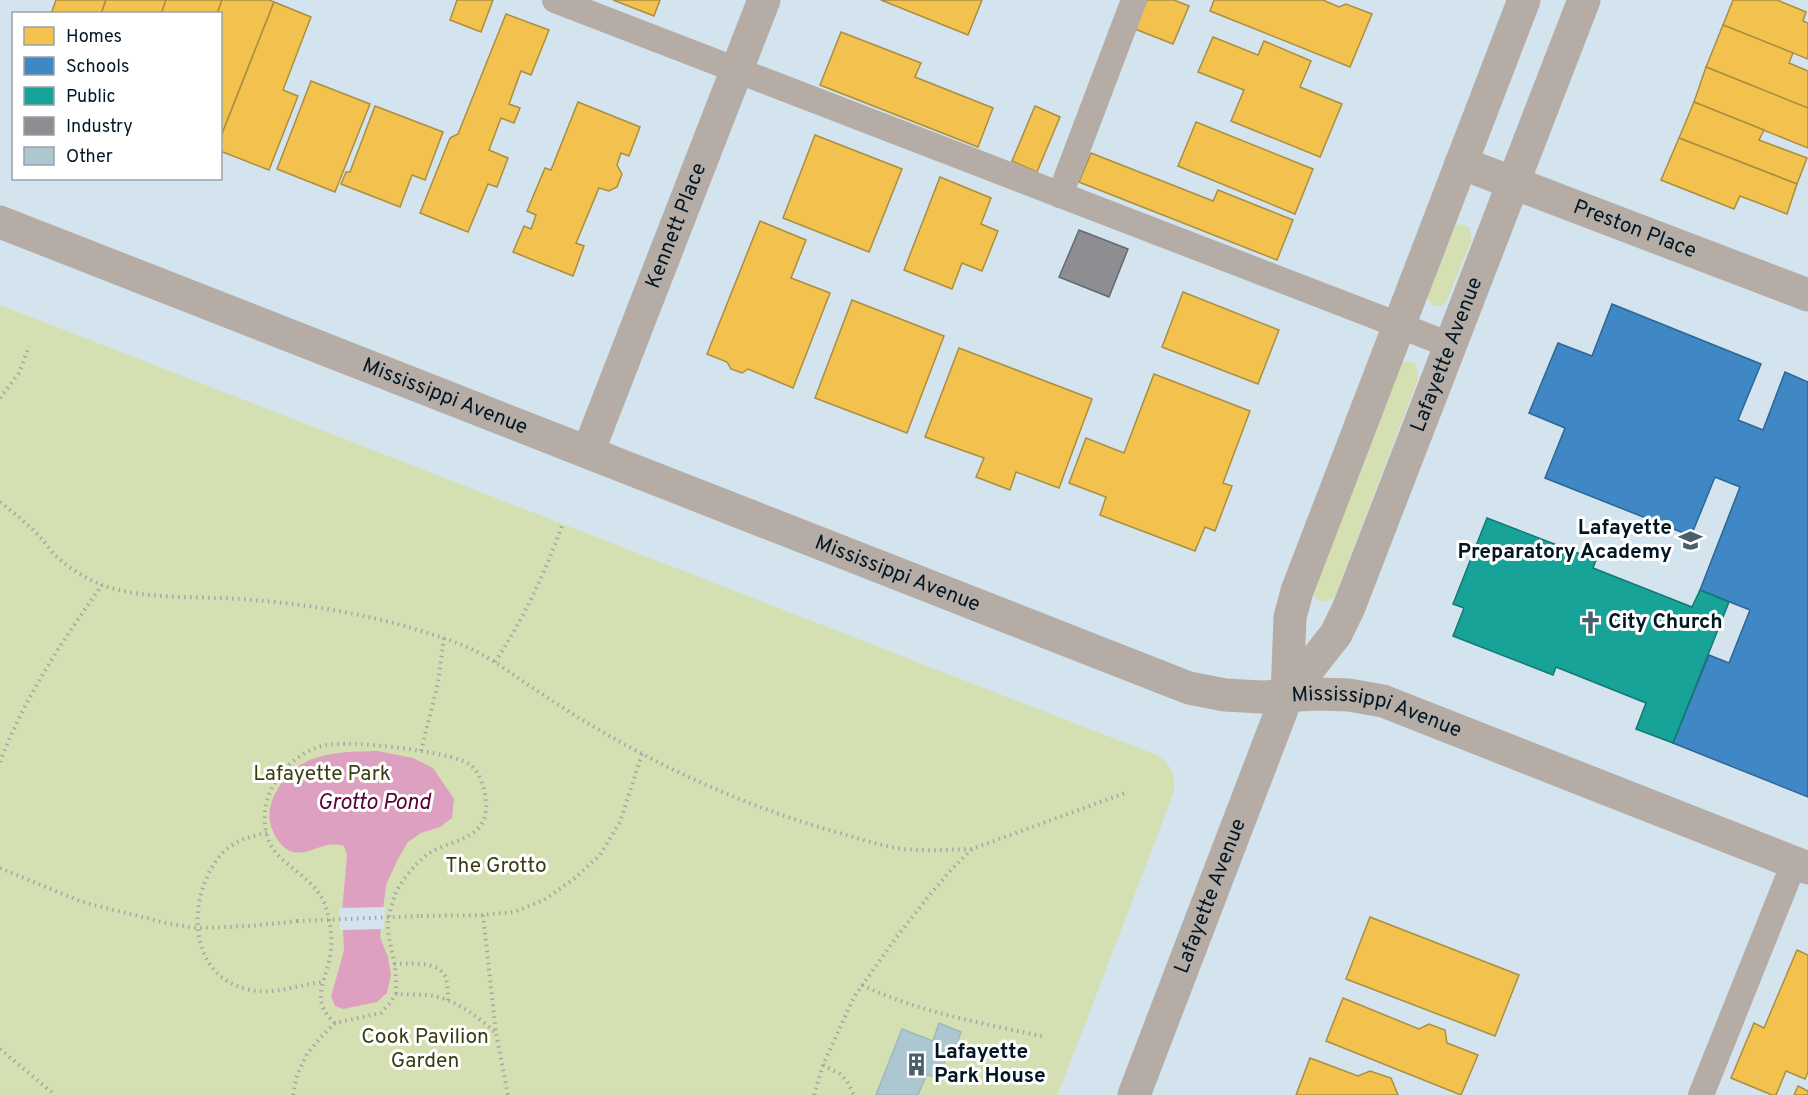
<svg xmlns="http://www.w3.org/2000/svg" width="1808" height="1095" font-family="Overpass,sans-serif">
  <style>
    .green { fill: #d4e0b2 }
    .water { fill: #dea0c0 }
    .pier { fill: #d4e4ee }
    .homes { fill: #f2c14e; stroke: #aa8e41; stroke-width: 1.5 }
    .schools { fill: #3f88c5; stroke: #2c6695; stroke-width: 1.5 }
    .public { fill: #17a398; stroke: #107975; stroke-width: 1.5 }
    .industry { fill: #8d8d92; stroke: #636a71; stroke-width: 1.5 }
    .building { fill: #adc7d0; stroke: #9eb9c1; stroke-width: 1.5 }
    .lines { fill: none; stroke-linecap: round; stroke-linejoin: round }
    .path { stroke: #a7a5a5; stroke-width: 4; stroke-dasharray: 1.5 4.5; stroke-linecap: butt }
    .service { stroke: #b5aca6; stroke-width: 26 }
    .minor { stroke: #b5aca6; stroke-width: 33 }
    .path-bridge { stroke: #a7a5a5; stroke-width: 4; stroke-dasharray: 1.5 4.5; stroke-linecap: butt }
    .labels { text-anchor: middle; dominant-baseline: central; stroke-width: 6; stroke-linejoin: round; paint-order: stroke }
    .street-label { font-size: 21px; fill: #011724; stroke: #fff }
    .poi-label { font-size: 21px; font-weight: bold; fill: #011724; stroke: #fff; text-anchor: start }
    .park-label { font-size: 21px; fill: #3a3d12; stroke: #fff }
    .water-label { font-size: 22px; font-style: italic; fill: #580033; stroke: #fff }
  </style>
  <rect width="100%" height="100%" fill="#d4e4ee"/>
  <g class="green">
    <polygon points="1463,224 1470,228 1471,241 1447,300 1442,306 1433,306 1426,297 1455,226"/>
    <path d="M0 305 1159 756C1173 768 1175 774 1174 792L1058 1095H0Z"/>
    <path d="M1408 361 1416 364 1418 379 1335 596C1328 604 1318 604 1313 594L1400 364Z"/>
  </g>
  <path class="water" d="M378 751 413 758 433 768 454 799 452 818 440 827 421 833 408 842 398 859 386 885 380 937 388 957 391 975 387 993 377 1002 343 1009 335 1006 331 997 344 950 342 912 347 856 344 846C323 839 308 858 290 851 279 846 272 832 270 822 268 809 272 798 279 787 300 751 341 752 378 751Z"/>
  <polygon class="pier" points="385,907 384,929 340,930 339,908"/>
  <g class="homes">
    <polygon points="56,0 106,0 101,14 51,14"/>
    <polygon points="106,0 166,0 161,14 101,14"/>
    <polygon points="166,0 222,0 217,14 161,14"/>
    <polygon points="222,0 269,0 274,2 220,139 220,14 217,14"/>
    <polygon points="457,0 493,0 481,32 450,20"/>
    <polygon points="613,0 660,0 654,16"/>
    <polygon points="881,0 982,0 968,35"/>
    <polygon points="1147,0 1174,0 1189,6 1173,44 1135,29"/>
    <polygon points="1214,0 1323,0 1339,7 1346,4 1372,14 1350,67 1210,11"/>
    <polygon points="1733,0 1777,0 1806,12 1803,21 1808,23 1808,59 1723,25"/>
    <polygon points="274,2 311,17 283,90 298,96 269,170 220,151 220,139"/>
    <polygon points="506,14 549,30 531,75 521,71 509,104 520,108 514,123 501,118 489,150 508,158 497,187 488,184 468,232 420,213 450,138 458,134"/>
    <polygon points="1723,25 1793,53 1789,63 1808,71 1808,108 1706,67"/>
    <polygon points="841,32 921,63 915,77 993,108 978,147 820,85"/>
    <polygon points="1213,37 1258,55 1264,41 1311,61 1300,87 1342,104 1320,157 1231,121 1244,90 1198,72"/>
    <polygon points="1706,67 1808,108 1808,148 1694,102"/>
    <polygon points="311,81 370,104 335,192 277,169"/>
    <polygon points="578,102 640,127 629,156 621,153 617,165 622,174 617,187 609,191 599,188 576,243 584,246 573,276 513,252 524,226 531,229 536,215 527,211 545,168 551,170"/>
    <polygon points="1694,102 1764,130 1759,140 1807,158 1797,184 1679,138"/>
    <polygon points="375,106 443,132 425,180 412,175 400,207 341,184 346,172 350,172"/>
    <polygon points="1035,106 1060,117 1037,172 1012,161"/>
    <polygon points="1196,122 1313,169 1295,214 1178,166"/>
    <polygon points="815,135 902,169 869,252 783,218"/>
    <polygon points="1679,138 1797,184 1787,214 1740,196 1734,209 1661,180"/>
    <polygon points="1091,153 1213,201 1218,190 1293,220 1277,260 1079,182"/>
    <polygon points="940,177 991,198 981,224 998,231 982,271 962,263 952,289 904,270"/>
    <polygon points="760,221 806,240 791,278 830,293 793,388 748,369 742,373 731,369 727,362 707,354"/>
    <polygon points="1183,292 1279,330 1258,384 1162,347"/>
    <polygon points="852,300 944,336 907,433 815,398"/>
    <polygon points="959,348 1092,399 1059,488 1016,472 1010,490 976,477 984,458 925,437"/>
    <polygon points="1154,374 1250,411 1223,483 1232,486 1215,531 1205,527 1195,551 1100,515 1106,497 1069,483 1086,438 1124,453"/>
    <polygon points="1370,917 1519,975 1495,1036 1346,979"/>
    <polygon points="1797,950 1808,955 1808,1072 1805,1079 1786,1071 1776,1095 1772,1095 1731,1078 1754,1023 1764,1028"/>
    <polygon points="1343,998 1419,1029 1429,1024 1445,1030 1447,1043 1478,1055 1461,1095 1326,1041"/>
    <polygon points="1310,1058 1358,1076 1370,1071 1391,1078 1398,1095 1296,1095"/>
    <polygon points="1798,1086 1808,1091 1808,1095 1794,1095"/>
  </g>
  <polygon class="schools" points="1612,304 1761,364 1738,420 1763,430 1785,372 1808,382 1808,797 1673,743 1709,655 1729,663 1750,610 1700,590 1740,487 1715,477 1691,536 1545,478 1565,428 1529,413 1558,343 1592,356"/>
  <polygon class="public" points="1487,518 1596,560 1593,568 1692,607 1700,590 1729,602 1673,743 1636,729 1646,703 1556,667 1553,675 1453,636 1464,608 1453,604"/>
  <polygon class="industry" points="1079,230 1128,249 1109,297 1059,277"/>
  <polygon class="building" points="939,1023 961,1032 953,1055 948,1053 938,1079 927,1074 918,1095 876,1095 902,1029 933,1041"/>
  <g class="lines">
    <g class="path">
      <polyline points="0,398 19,373 29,346"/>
      <path d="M0 502C14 513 28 524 40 537 46 543 51 552 57 557 70 569 87 579 102 585 143 600 196 596 239 599 314 604 387 617 457 643 480 651 501 666 521 680 542 694 563 708 584 721 662 768 747 807 836 832 858 838 880 846 903 849 926 851 949 850 972 849"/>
      <path d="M495 662C524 618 545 573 563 523"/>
      <polyline points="421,751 438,683 444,638"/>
      <path d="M0 762C24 698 63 640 102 585"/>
      <path d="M267 833C249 836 231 842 219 857 187 897 187 974 246 989 272 996 297 985 322 982"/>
      <polyline points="0,868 82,902 170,924 197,928 251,926 297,921"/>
      <polyline points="483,915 496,1033 508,1095"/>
      <polyline points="421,916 483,915 514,912 544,900 575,878 600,855 620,822 642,754"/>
      <path d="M394 964C409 964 437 960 445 976 448 983 448 994 448 1001"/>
      <path d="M862 985C920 1013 983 1023 1045 1037"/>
      <path d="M335 1023C309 1000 326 982 330 956 333 942 331 925 327 911 320 885 299 875 280 857 261 840 261 807 273 786 282 767 305 749 326 745 350 740 449 751 469 764 481 772 487 794 486 809 484 842 445 840 425 856 417 862 397 886 395 895 392 904 389 913 388 922 387 936 393 953 395 967 396 976 396 985 396 994"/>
      <polyline points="0,1049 55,1095"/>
      <polyline points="823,1065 840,1074 847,1081 854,1095"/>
      <path d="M293 1095 297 1075 307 1054 321 1037 335 1023 381 1013 390 1003 396 994C408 995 422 994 434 996 458 1001 478 1017 496 1033"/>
      <polyline points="814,1095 823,1065 854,997 895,939 928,897 950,871 972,849 1125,793"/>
    </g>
    <g class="service">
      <polyline points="555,0 1450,345"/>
      <polyline points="1060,195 1134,0"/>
      <polyline points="1701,1095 1794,863"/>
    </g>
    <g class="minor">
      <path id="s1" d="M1461 163 1808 295"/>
      <path id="s2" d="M0 222 1189 688 1225 695 1262 697 1318 694 1349 695 1383 701 1808 868"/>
      <path id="s3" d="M588 452 764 0"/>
      <polyline points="1287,696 1290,617 1297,591 1524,0"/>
      <path id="s4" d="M1134 1095 1287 696 1336 634 1349 607 1584 0"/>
    </g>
    <polyline class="path-bridge" points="297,921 421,916"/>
  </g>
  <defs>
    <symbol id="school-bare" viewBox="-9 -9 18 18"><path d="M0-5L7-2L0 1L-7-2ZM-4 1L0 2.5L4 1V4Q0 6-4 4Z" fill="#4b5f6b" stroke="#fff" stroke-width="2.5" paint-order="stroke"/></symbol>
    <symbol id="church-bare" viewBox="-9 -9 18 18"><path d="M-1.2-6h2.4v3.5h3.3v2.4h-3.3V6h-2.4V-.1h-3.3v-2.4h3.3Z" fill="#4b5f6b" stroke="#fff" stroke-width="2.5" paint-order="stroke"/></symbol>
    <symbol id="building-bare" viewBox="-9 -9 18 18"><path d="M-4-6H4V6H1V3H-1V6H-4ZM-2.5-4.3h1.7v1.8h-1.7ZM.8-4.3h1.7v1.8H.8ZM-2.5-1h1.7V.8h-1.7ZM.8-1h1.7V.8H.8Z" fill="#4b5f6b" stroke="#fff" stroke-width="2.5" paint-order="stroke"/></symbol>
  </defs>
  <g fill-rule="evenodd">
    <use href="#school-bare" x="1674" y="524" width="33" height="33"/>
    <use href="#church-bare" x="1574" y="606" width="33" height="33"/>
    <use href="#building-bare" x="900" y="1048" width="33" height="33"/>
  </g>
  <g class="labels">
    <g class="street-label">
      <text stroke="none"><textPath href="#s3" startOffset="243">Kennett Place</textPath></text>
      <text stroke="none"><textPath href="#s1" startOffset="186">Preston Place</textPath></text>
      <text stroke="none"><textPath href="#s4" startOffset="807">Lafayette Avenue</textPath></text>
      <text stroke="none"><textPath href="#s2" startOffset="478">Mississippi Avenue</textPath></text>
      <text stroke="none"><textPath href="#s2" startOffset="964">Mississippi Avenue</textPath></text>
      <text stroke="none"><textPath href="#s2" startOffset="1468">Mississippi Avenue</textPath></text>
      <text stroke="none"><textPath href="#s4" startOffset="213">Lafayette Avenue</textPath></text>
    </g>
    <g class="poi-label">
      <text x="1672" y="528" text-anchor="end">Lafayette<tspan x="1672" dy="24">Preparatory Academy</tspan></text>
      <text x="1608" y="622">City Church</text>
      <text x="934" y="1052">Lafayette<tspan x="934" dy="24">Park House</tspan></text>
    </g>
    <g class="park-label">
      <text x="322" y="774">Lafayette Park</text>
      <text x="496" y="866">The Grotto</text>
      <text x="425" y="1037">Cook Pavilion<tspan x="425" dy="24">Garden</tspan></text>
    </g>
    <g class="water-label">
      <text x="374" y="803">Grotto Pond</text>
    </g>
  </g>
  <rect x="12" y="12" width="210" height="168" fill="#ffffff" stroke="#99a2a7" stroke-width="1.5"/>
  <rect x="24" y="27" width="30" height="18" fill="#f2c14e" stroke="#99a2a7" stroke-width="1.5"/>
  <text x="66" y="42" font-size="18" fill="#011724">Homes</text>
  <rect x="24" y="57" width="30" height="18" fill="#3f88c5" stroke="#99a2a7" stroke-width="1.5"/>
  <text x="66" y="72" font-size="18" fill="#011724">Schools</text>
  <rect x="24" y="87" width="30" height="18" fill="#17a398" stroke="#99a2a7" stroke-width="1.5"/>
  <text x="66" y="102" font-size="18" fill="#011724">Public</text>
  <rect x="24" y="117" width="30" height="18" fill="#8d8d92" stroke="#99a2a7" stroke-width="1.5"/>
  <text x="66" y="132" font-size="18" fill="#011724">Industry</text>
  <rect x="24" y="147" width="30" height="18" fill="#adc7d0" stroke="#99a2a7" stroke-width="1.5"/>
  <text x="66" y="162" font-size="18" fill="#011724">Other</text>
</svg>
